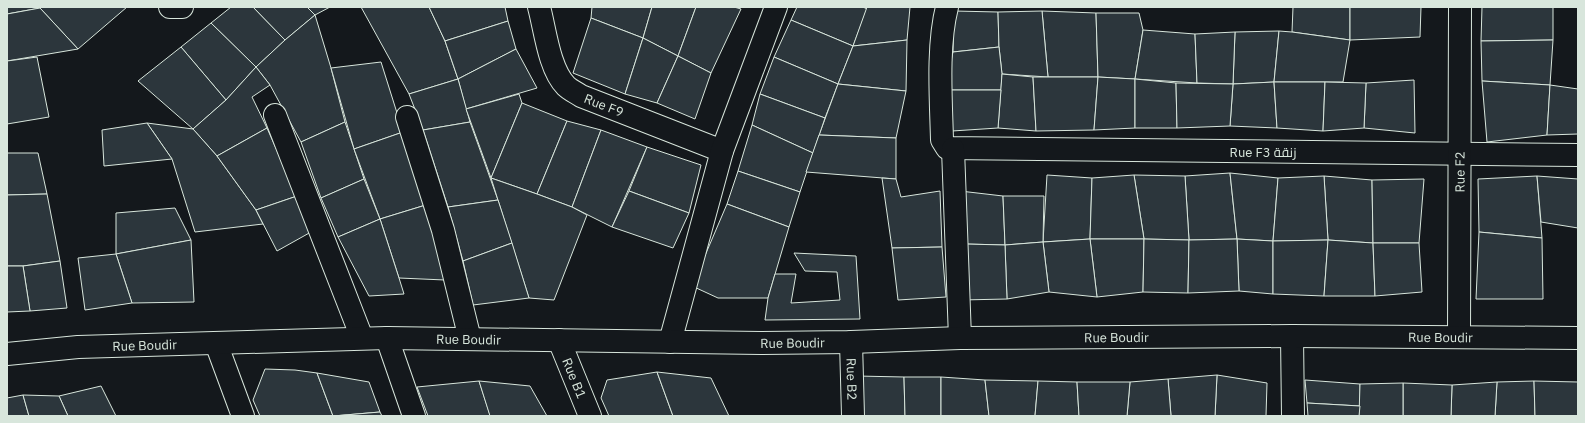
<svg xmlns="http://www.w3.org/2000/svg" width="1585" height="423" font-family="'IBM Plex Sans',Cairo,sans-serif">
  <style>
    .building { fill: #2c363c; stroke: #d8e6dc }
    .lines { fill: none; stroke-linecap: round; stroke-linejoin: round }
    .minor-casing { stroke: #d8e6dc; stroke-width: 24 }
    .minor { stroke: #14181c; stroke-width: 22 }
    .labels { text-anchor: middle; dominant-baseline: central; stroke-width: 3; stroke-linejoin: round; paint-order: stroke }
    .street-label { font-size: 13px; fill: #d8e6dc; stroke: #14181c }
  </style>
  <rect width="100%" height="100%" fill="#14181c"/>
  <g class="building">
    <polygon points="7,7 38,7 40,8 7,14"/>
    <polygon points="42,7 127,7 78,49 40,8"/>
    <polygon points="231,7 253,7 285,40 256,67 211,23"/>
    <polygon points="253,7 307,7 315,15 285,40"/>
    <polygon points="307,7 330,7 315,15"/>
    <polygon points="361,7 429,7 445,41 458,79 409,94"/>
    <polygon points="429,7 505,7 508,21 445,41"/>
    <polygon points="592,7 652,7 643,38 591,18"/>
    <polygon points="652,7 696,7 678,56 643,38"/>
    <polygon points="696,7 734,7 741,9 711,73 678,56"/>
    <polygon points="797,7 863,7 867,9 853,46 791,20"/>
    <polygon points="867,7 910,7 907,40 853,46"/>
    <polygon points="1293,7 1350,7 1350,40 1292,32"/>
    <polygon points="1350,7 1421,7 1420,37 1350,40"/>
    <polygon points="1482,7 1553,7 1553,40 1481,41"/>
    <polygon points="40,8 78,49 7,61 7,14"/>
    <polygon points="954,11 998,12 999,47 953,52"/>
    <polygon points="1042,11 1096,13 1098,77 1048,77"/>
    <polygon points="1042,11 1048,77 1002,74 999,47 998,12"/>
    <polygon points="1096,13 1139,13 1143,30 1135,79 1098,77"/>
    <polygon points="315,15 331,68 345,122 301,142 270,85 256,67 285,40"/>
    <polygon points="591,18 643,38 625,94 573,73"/>
    <polygon points="791,20 853,46 838,84 774,57"/>
    <polygon points="508,21 516,49 458,79 445,41"/>
    <polygon points="211,23 256,67 226,100 181,47"/>
    <polygon points="1143,30 1195,34 1197,83 1135,79"/>
    <polygon points="1279,31 1274,82 1233,84 1235,32"/>
    <polygon points="1279,31 1292,32 1350,40 1343,82 1274,82"/>
    <polygon points="1235,32 1233,84 1197,83 1195,34"/>
    <polygon points="643,38 678,56 657,103 625,94"/>
    <polygon points="907,40 906,91 838,84 853,46"/>
    <polygon points="1553,40 1550,85 1482,81 1481,41"/>
    <polygon points="181,47 226,100 193,129 138,81"/>
    <polygon points="999,47 1002,74 1001,90 944,90 953,52"/>
    <polygon points="516,49 537,88 466,109 458,79"/>
    <polygon points="678,56 711,73 695,119 657,103"/>
    <polygon points="37,57 49,117 7,124 7,61"/>
    <polygon points="774,57 838,84 825,118 760,94"/>
    <polygon points="381,62 403,132 354,149 331,68"/>
    <polygon points="256,67 270,85 252,97 267,128 217,156 193,129 226,100"/>
    <polygon points="1002,74 1033,77 1036,131 998,128"/>
    <polygon points="1033,77 1098,77 1094,130 1036,131"/>
    <polygon points="1098,77 1135,79 1135,128 1094,130"/>
    <polygon points="458,79 470,122 423,130 409,94"/>
    <polygon points="1135,79 1176,83 1177,128 1135,128"/>
    <polygon points="1414,80 1415,133 1364,128 1366,83"/>
    <polygon points="1482,81 1550,85 1547,135 1487,142"/>
    <polygon points="1274,82 1277,128 1230,126 1233,84"/>
    <polygon points="1274,82 1325,82 1323,131 1277,128"/>
    <polygon points="1325,82 1366,83 1364,128 1323,131"/>
    <polygon points="1176,83 1233,84 1230,126 1177,128"/>
    <polygon points="838,84 906,91 896,138 819,135"/>
    <polygon points="1550,85 1578,89 1578,134 1547,135"/>
    <polygon points="944,90 1001,90 998,128 952,131"/>
    <polygon points="519,94 522,103 491,178 466,109"/>
    <polygon points="760,94 825,118 813,153 752,125"/>
    <polygon points="522,103 567,121 537,194 491,178"/>
    <polygon points="567,121 601,130 572,207 537,194"/>
    <polygon points="345,122 364,179 321,198 301,142"/>
    <polygon points="470,122 498,200 448,207 423,130"/>
    <polygon points="147,123 193,129 217,156 256,210 263,224 195,232 172,159"/>
    <polygon points="147,123 172,159 104,166 102,130"/>
    <polygon points="752,125 813,153 800,192 738,171"/>
    <polygon points="267,128 297,196 256,210 217,156"/>
    <polygon points="601,130 647,147 612,227 572,207"/>
    <polygon points="403,132 429,204 380,219 354,149"/>
    <polygon points="819,135 896,138 896,179 806,172"/>
    <polygon points="647,147 701,165 689,213 629,191"/>
    <polygon points="7,153 38,153 47,194 7,195"/>
    <polygon points="738,171 800,192 789,227 727,204"/>
    <polygon points="1230,173 1237,239 1189,240 1185,176"/>
    <polygon points="1230,173 1278,178 1273,241 1237,239"/>
    <polygon points="1047,175 1092,178 1090,239 1043,242"/>
    <polygon points="1134,175 1185,176 1189,240 1144,239"/>
    <polygon points="1134,175 1144,239 1090,239 1092,178"/>
    <polygon points="1324,176 1372,180 1373,243 1328,240"/>
    <polygon points="1324,176 1328,240 1273,241 1278,178"/>
    <polygon points="1537,176 1542,238 1479,232 1478,179"/>
    <polygon points="1537,176 1578,179 1578,228 1541,222"/>
    <polygon points="491,178 537,194 572,207 587,215 554,300 529,298"/>
    <polygon points="882,178 896,179 901,197 940,191 942,247 892,248"/>
    <polygon points="364,179 380,219 338,237 321,198"/>
    <polygon points="1424,179 1419,243 1373,243 1372,180"/>
    <polygon points="629,191 689,213 673,248 612,227"/>
    <polygon points="960,191 1003,196 1005,245 965,244"/>
    <polygon points="47,194 60,261 23,266 7,266 7,195"/>
    <polygon points="297,196 311,232 277,251 256,210"/>
    <polygon points="1003,196 1044,196 1043,242 1005,245"/>
    <polygon points="498,200 512,243 463,261 448,207"/>
    <polygon points="429,204 445,280 399,278 380,219"/>
    <polygon points="727,204 789,227 768,298 718,298 692,286"/>
    <polygon points="175,208 191,240 116,254 116,213"/>
    <polygon points="380,219 399,278 404,294 369,296 338,237"/>
    <polygon points="1479,232 1542,238 1543,299 1476,299"/>
    <polygon points="1090,239 1144,239 1143,292 1097,297"/>
    <polygon points="1090,239 1097,297 1049,292 1043,242"/>
    <polygon points="1144,239 1189,240 1188,293 1143,292"/>
    <polygon points="1237,239 1273,241 1273,294 1239,291"/>
    <polygon points="1237,239 1239,291 1188,293 1189,240"/>
    <polygon points="191,240 194,302 132,303 116,254"/>
    <polygon points="1328,240 1324,296 1273,294 1273,241"/>
    <polygon points="1328,240 1373,243 1375,296 1324,296"/>
    <polygon points="1043,242 1049,292 1007,299 1005,245"/>
    <polygon points="512,243 529,298 473,305 463,261"/>
    <polygon points="1373,243 1419,243 1422,292 1375,296"/>
    <polygon points="965,244 1005,245 1007,299 961,300"/>
    <polygon points="942,247 946,297 898,300 892,248"/>
    <polygon points="794,253 856,256 860,319 765,320 768,298 775,274 796,274 791,303 840,300 837,272 805,271"/>
    <polygon points="116,254 132,303 85,310 78,258"/>
    <polygon points="60,261 67,308 30,311 23,266"/>
    <polygon points="7,266 23,266 30,311 7,312"/>
    <polygon points="265,369 295,370 317,373 333,416 260,416 253,400"/>
    <polygon points="657,372 673,416 609,416 601,398 607,380"/>
    <polygon points="657,372 711,378 729,416 673,416"/>
    <polygon points="317,373 369,382 380,412 333,416"/>
    <polygon points="1217,375 1267,383 1266,416 1215,416"/>
    <polygon points="1217,375 1215,416 1171,416 1168,379"/>
    <polygon points="857,376 904,377 905,416 858,416"/>
    <polygon points="904,377 941,377 941,416 905,416"/>
    <polygon points="941,377 985,380 989,416 941,416"/>
    <polygon points="1168,379 1171,416 1127,416 1130,382"/>
    <polygon points="985,380 1038,381 1035,416 989,416"/>
    <polygon points="1305,380 1360,384 1360,406 1307,403"/>
    <polygon points="479,381 490,415 488,416 428,416 417,387"/>
    <polygon points="479,381 530,386 547,416 490,416"/>
    <polygon points="1038,381 1077,382 1079,416 1035,416"/>
    <polygon points="1534,381 1535,416 1495,416 1497,382"/>
    <polygon points="1534,381 1578,382 1578,416 1535,416"/>
    <polygon points="1077,382 1130,382 1127,416 1079,416"/>
    <polygon points="1497,382 1495,416 1451,416 1452,385"/>
    <polygon points="1403,383 1452,385 1451,416 1403,416"/>
    <polygon points="1403,383 1403,416 1359,416 1360,384"/>
    <polygon points="101,386 116,416 68,416 59,396"/>
    <polygon points="23,395 29,416 7,416 7,398"/>
    <polygon points="23,395 59,396 68,416 29,416"/>
    <polygon points="1307,403 1360,406 1359,416 1308,416"/>
    <polygon points="380,412 382,416 333,416"/>
  </g>
  <g class="lines">
    <defs>
      <g id="minor">
        <polyline points="170,7 182,7"/>
        <path id="s1" d="M539 7C545 29 549 69 566 86 570 90 577 93 581 96L722 151"/>
        <path d="M947 7C937 46 941 100 942 140L947 148 1578 155"/>
        <polyline points="275,115 362,338"/>
        <polyline points="407,117 443,230 470,339"/>
        <polyline points="953,149 960,338"/>
        <polyline points="1292,336 1293,416"/>
        <path id="s2" d="M1459 336 1460 7"/>
        <polyline points="387,338 414,416"/>
        <path id="s3" d="M559 340 590 416"/>
        <polyline points="670,342 722,151 776,7"/>
        <path id="s4" d="M851 342 853 416"/>
        <polyline points="216,343 243,416"/>
        <path id="s5" d="M7 354 78 347 387 338 761 343 851 342 960 338 1292 336 1578 338"/>
      </g>
    </defs>
    <use href="#minor" class="minor-casing"/>
    <use href="#minor" class="minor"/>
  </g>
  <g class="labels">
    <g class="street-label">
      <text stroke="none"><textPath href="#s1" startOffset="127">Rue F9</textPath></text>
      <text x="1263" y="152">Rue F3 زنقة</text>
      <text stroke="none"><textPath href="#s2" startOffset="164">Rue F2</textPath></text>
      <text stroke="none"><textPath href="#s5" startOffset="1434">Rue Boudir</textPath></text>
      <text stroke="none"><textPath href="#s5" startOffset="1110">Rue Boudir</textPath></text>
      <text stroke="none"><textPath href="#s5" startOffset="462">Rue Boudir</textPath></text>
      <text stroke="none"><textPath href="#s5" startOffset="786">Rue Boudir</textPath></text>
      <text stroke="none"><textPath href="#s5" startOffset="138">Rue Boudir</textPath></text>
      <text stroke="none"><textPath href="#s3" startOffset="41">Rue B1</textPath></text>
      <text stroke="none"><textPath href="#s4" startOffset="37">Rue B2</textPath></text>
    </g>
  </g>
  <rect width="1585" height="423" fill="none" stroke="#d8e6dc" stroke-width="16"/>
</svg>
